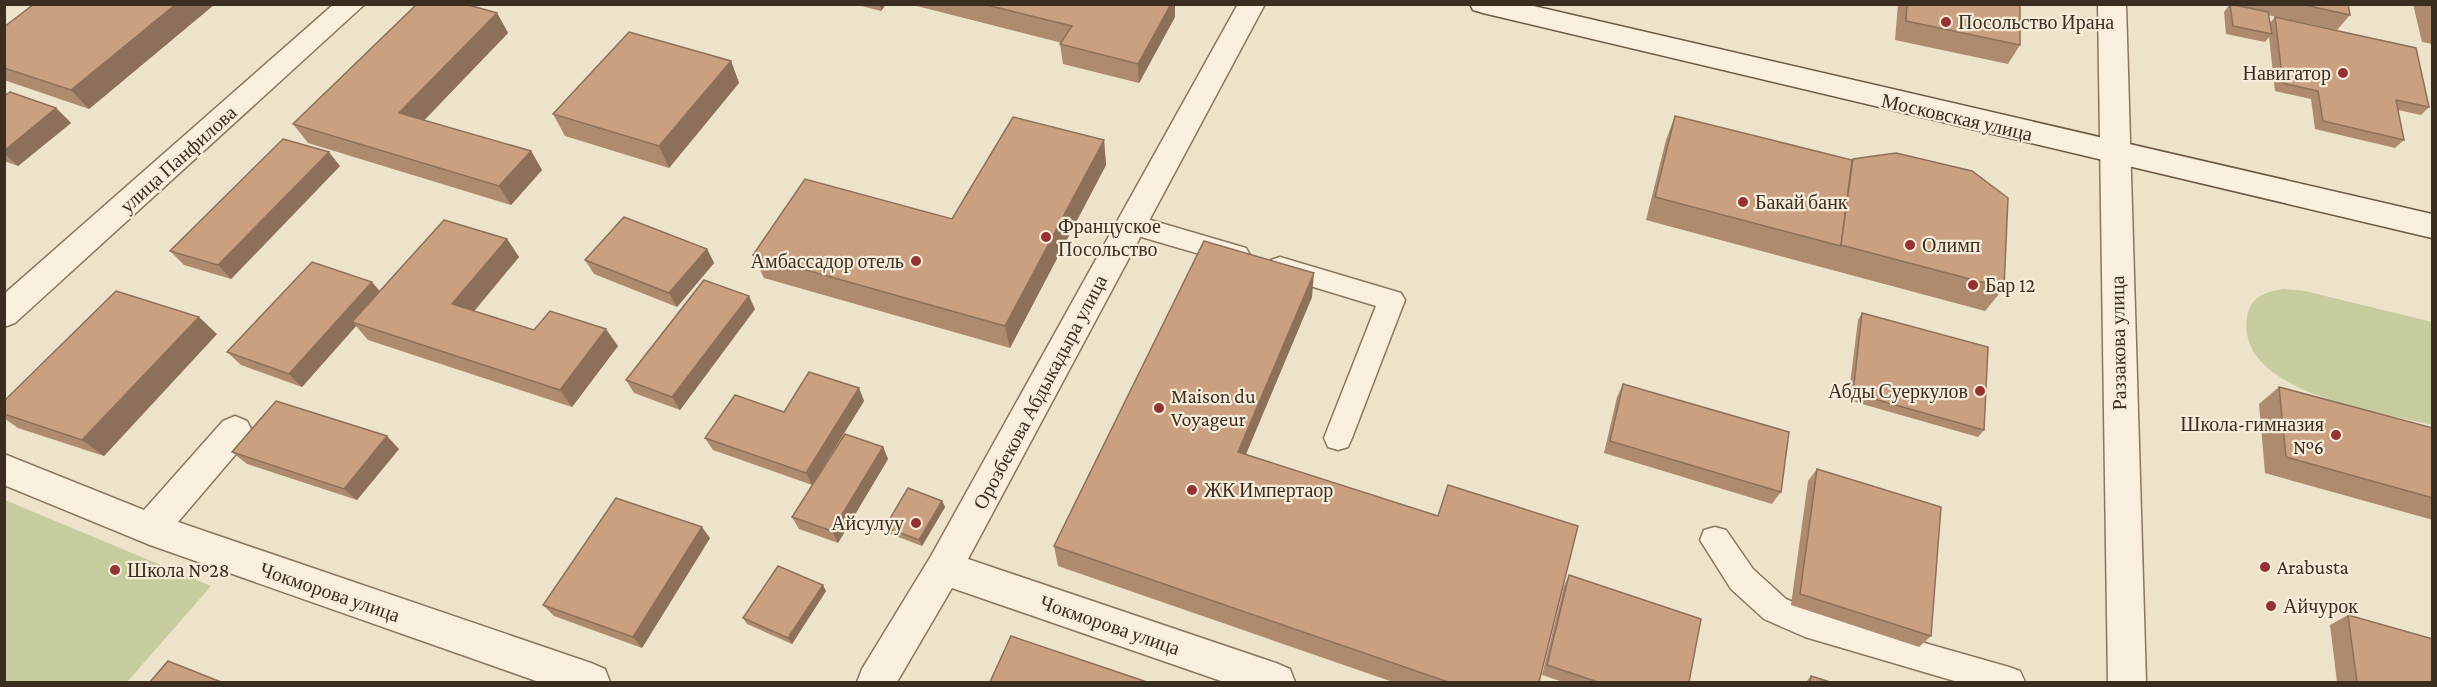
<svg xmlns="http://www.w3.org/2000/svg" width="2437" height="687" font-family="'Crimson Pro',serif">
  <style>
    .green { fill: #c6cc9e }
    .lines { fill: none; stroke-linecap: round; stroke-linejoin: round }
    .service-casing { stroke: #8a765f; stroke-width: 3 }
    .minor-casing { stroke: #8a765f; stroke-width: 3 }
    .tertiary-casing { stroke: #8a765f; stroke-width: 3 }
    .secondary-casing { stroke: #6c5742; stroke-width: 3 }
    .service { fill: #f8f0dd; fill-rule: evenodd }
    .minor { fill: #f8f0dd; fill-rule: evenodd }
    .tertiary { fill: #f8f0dd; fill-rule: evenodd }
    .secondary { fill: #f8f0dd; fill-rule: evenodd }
    .wall { fill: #ae8a6f }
    .shaded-wall { fill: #8d705a }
    .building { fill: #caa081; stroke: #8d705a; stroke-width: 1.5 }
    .poi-dot { fill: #963131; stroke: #f5edd9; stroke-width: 2 }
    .labels { text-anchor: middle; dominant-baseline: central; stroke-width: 4.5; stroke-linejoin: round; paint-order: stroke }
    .poi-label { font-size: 20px; fill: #3b2e21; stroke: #f5edd9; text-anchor: start }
    .street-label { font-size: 20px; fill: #3b2e21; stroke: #f5edd9 }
  </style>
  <rect width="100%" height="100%" fill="#ede3ca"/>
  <g class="green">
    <path d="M2283 289 2305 291 2432 322V425C2381 412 2235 393 2247 317 2251 296 2264 293 2283 289Z"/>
    <polygon points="4,500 5,500 211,586 127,682 5,682"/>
  </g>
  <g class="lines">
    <defs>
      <g id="service">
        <polygon points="1130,214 1246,248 1250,255 1246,262 1237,265 1121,231 1117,224 1121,217"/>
        <polygon points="1280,257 1401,293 1405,300 1352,438 1348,447 1338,450 1328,447 1324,438 1376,306 1271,274 1267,267 1271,260"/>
        <polygon points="1715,527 1726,530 1753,569 1786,599 1819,613 2009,667 2020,671 2025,682 1958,682 1805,637 1764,619 1731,589 1700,540 1704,530"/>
      </g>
      <g id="minor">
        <polygon points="1238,4 1265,4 968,559 1276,663 1290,669 1295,682 1224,682 952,588 897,682 857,682 862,669 931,556"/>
        <polygon points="2098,4 2126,4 2146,682 2108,682"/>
        <polygon points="235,416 247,421 252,431 247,441 178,522 591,663 605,669 610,682 539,682 150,545 4,485 4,454 144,510 223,421"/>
      </g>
      <polygon id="tertiary" points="334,4 365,4 15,323 4,327 4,294"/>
      <polygon id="secondary" points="1470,4 1525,4 2432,214 2432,238 1483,13 1473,10"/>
    </defs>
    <use href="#service" class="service-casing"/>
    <use href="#minor" class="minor-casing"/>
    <use href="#tertiary" class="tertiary-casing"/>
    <use href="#secondary" class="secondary-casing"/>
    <use href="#service" class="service"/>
    <use href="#minor" class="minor"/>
    <use href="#tertiary" class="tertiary"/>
    <use href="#secondary" class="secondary"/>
  </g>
  <g class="wall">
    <polygon points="34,4 215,4 89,109 4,80 4,27"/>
    <polygon points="854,4 886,4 881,11"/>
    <polygon points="909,4 1175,4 1175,17 1139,83 1063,64 1060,44 1062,43"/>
    <polygon points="1898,4 2020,4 2020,45 2008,64 1895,40"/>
    <polygon points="2230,4 2238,6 2238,4 2348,4 2350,15 2337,30 2268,15 2270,23 2275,17 2429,107 2421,115 2398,110 2404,140 2395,148 2315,129 2311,99 2275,91 2269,37 2265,42 2226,34 2224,12"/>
    <polygon points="2413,4 2433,4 2433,44 2422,42"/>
    <polygon points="497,13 508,33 424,120 531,151 542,170 511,205 308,143 293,124"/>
    <polygon points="731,61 739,83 669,168 565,136 553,114"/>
    <polygon points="4,96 56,108 71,123 18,166 4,161"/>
    <polygon points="1675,116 1852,160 2004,288 1985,311 1646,220 1666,140"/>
    <polygon points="1104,140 1106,165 1010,348 764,278 753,255 952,219"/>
    <polygon points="340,166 231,279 184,265 170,251"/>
    <polygon points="507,239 519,257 474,311 534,330 618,346 572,407 368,340 356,326 302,387 241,365 227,352 380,291"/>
    <polygon points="707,249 714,263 677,307 594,274 585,260"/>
    <polygon points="1312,297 1246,454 1539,682 1393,682 1058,566 1054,546"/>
    <polygon points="755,309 680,410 634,393 626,380"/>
    <polygon points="1862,313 1984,430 1978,437 1848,400 1858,320"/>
    <polygon points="217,334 104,456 18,428 4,418 4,401"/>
    <polygon points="1623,384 1781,492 1772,504 1604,453 1617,397"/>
    <polygon points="2279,387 2433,428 2433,520 2265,473 2259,404"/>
    <polygon points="859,388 864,401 812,485 713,450 705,438 784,412"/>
    <polygon points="883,447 888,459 838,543 799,529 792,517"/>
    <polygon points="399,449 357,500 247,464 232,452"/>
    <polygon points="1817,469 1931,636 1919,647 1791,605 1808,481"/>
    <polygon points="942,501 945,507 922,546 888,533 885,527"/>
    <polygon points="710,538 642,648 554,616 543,605"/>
    <polygon points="1569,575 1689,682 1563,682 1542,675 1564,586"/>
    <polygon points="826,591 792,644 747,624 743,618"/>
    <polygon points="2348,615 2433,682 2337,682 2330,625"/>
    <polygon points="1811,676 1830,682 1806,682"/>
  </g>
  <g class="shaded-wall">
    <polygon points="176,4 215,4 89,109 71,90"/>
    <polygon points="880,4 886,4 881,11"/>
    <polygon points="1171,4 1175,4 1175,17 1139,83 1138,64"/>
    <polygon points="497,13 508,33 413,132 399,113"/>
    <polygon points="731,61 739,83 669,168 659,146"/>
    <polygon points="56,108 71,123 18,166 4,153 4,151"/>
    <polygon points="1104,140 1106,165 1010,348 1005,326"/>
    <polygon points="531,151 542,170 511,205 499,186"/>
    <polygon points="329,152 340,166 231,279 218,265"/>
    <polygon points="507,239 519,257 466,321 452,304"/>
    <polygon points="707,249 714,263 677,307 669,293"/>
    <polygon points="1314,273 1312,297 1238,473 1238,452"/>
    <polygon points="372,282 384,296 352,322 356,326 302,387 289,374"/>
    <polygon points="749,296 755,309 680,410 672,397"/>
    <polygon points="199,317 217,334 104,456 82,440"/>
    <polygon points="606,329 618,346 572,407 560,390"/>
    <polygon points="859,388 864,401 812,485 806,473"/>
    <polygon points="387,436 399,449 357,500 344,489"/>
    <polygon points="883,447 888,459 838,543 832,531"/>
    <polygon points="942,501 945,507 922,546 919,540"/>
    <polygon points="702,527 710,538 642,648 633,637"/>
    <polygon points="823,585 826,591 792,644 788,638"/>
  </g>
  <g class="building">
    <polygon points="34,4 176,4 71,90 4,68 4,27"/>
    <polygon points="417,4 465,4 497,13 399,113 531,151 499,186 293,124"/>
    <polygon points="983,4 1171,4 1138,64 1060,44 1072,26"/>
    <polygon points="1907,4 2020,4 2020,45 1906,21"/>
    <polygon points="2230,4 2268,12 2272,34 2233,26"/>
    <polygon points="2300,4 2348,4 2350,15"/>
    <polygon points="2275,17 2416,48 2429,107 2396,100 2404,140 2323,121 2318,91 2283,83"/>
    <polygon points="629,32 731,61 659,146 553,114"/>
    <polygon points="10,92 56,108 4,151 4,96"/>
    <polygon points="1675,116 1852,160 1841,246 1655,197"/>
    <polygon points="1013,117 1104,140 1005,326 753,255 805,179 952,219"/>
    <polygon points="283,139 329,152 218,265 170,251"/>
    <polygon points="1896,153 1972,171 2008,198 2004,288 1841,245 1853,159"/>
    <polygon points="624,217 707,249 669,293 585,260"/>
    <polygon points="444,220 507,239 452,304 534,330 550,311 606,329 560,390 352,322"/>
    <polygon points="1204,241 1314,273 1238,452 1438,516 1448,485 1578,526 1539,682 1448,682 1054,546"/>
    <polygon points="312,262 372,282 289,374 227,352"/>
    <polygon points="704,280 749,296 672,397 626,380"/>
    <polygon points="116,291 199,317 82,440 4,414 4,401"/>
    <polygon points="1862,313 1988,347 1984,430 1853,393"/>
    <polygon points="809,372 859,388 806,473 705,438 735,395 784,412"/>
    <polygon points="1623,384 1789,432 1781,492 1610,441"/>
    <polygon points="2279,387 2433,428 2433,498 2286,457"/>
    <polygon points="276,401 387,436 344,489 232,452"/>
    <polygon points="845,434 883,447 832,531 792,517"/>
    <polygon points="1817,469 1941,507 1931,636 1800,594"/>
    <polygon points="908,488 942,501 919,540 885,527"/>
    <polygon points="616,498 702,527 633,637 543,605"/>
    <polygon points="778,566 823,585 788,638 743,618"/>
    <polygon points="1569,575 1701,619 1689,682 1598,682 1547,665"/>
    <polygon points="2348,615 2433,639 2433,682 2357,682"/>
    <polygon points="1011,636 1147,682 990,682"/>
    <polygon points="168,661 221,682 150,682"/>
    <polygon points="1811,676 1830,682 1810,682"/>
  </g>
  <g class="poi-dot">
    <circle cx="1946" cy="22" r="6"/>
    <circle cx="2343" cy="73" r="6"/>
    <circle cx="1743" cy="202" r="6"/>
    <circle cx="1046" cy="237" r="6"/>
    <circle cx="1910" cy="245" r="6"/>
    <circle cx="916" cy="261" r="6"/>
    <circle cx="1973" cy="285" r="6"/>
    <circle cx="1980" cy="391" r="6"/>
    <circle cx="1159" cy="408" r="6"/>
    <circle cx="2336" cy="435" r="6"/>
    <circle cx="1192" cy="490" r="6"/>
    <circle cx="916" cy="523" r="6"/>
    <circle cx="2265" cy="567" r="6"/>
    <circle cx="115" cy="570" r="6"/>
    <circle cx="2271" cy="606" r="6"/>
  </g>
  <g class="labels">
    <g class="poi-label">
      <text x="1958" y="22">Посольство Ирана</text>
      <text x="2331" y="73" text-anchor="end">Навигатор</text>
      <text x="1755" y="202">Бакай банк</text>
      <text x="1058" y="226">Француское<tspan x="1058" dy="23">Посольство</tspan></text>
      <text x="1922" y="245">Олимп</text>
      <text x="904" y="261" text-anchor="end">Амбассадор отель</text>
      <text x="1985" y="285">Бар 12</text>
      <text x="1968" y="391" text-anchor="end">Абды Суеркулов</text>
      <text x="1171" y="396">Maison du<tspan x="1171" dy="23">Voyageur</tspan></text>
      <text x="2324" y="424" text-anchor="end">Школа-гимназия<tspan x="2324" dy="23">№6</tspan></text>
      <text x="1204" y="490">ЖК Импертаор</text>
      <text x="904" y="523" text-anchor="end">Айсулуу</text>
      <text x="2277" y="567">Arabusta</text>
      <text x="127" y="570">Школа №28</text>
      <text x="2283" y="606">Айчурок</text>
    </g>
    <g class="street-label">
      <text transform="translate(1957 117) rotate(13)">Московская улица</text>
      <text transform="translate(178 159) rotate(-42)">улица Панфилова</text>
      <text transform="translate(2118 343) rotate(-91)">Раззакова улица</text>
      <text transform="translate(1040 392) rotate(-62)">Орозбекова Абдыкадыра улица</text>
      <text transform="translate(330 592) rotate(19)">Чокморова улица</text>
      <text transform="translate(1110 625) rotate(19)">Чокморова улица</text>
    </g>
  </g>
  <rect width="2437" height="687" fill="none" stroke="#3b2e21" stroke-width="12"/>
</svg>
